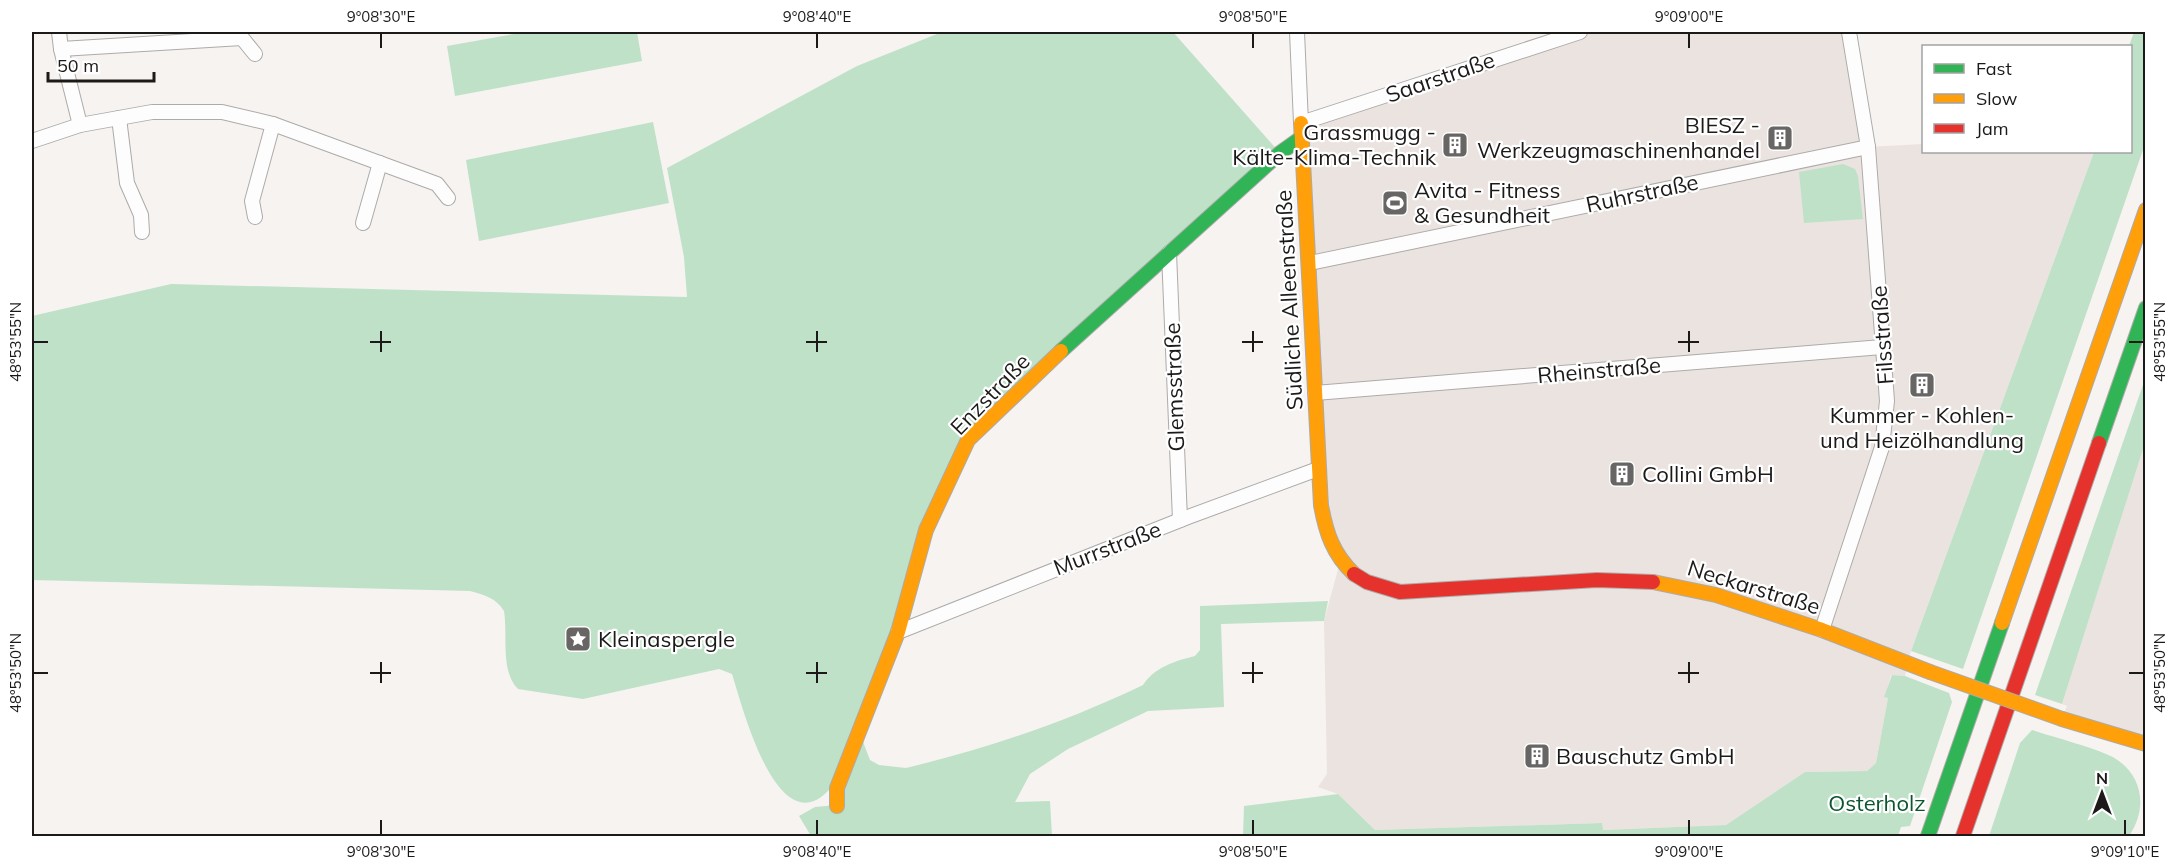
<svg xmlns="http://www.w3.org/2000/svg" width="2177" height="868" font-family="Mulish,sans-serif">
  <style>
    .built { fill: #ebe3df }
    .green { fill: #bfe1c8 }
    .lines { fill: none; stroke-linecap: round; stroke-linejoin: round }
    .street-casing { stroke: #adabaa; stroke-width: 16 }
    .fast-casing { stroke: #adabaa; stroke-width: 16 }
    .slow-casing { stroke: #adabaa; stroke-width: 16 }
    .jam-casing { stroke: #adabaa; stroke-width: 16 }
    .street { stroke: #fefdfd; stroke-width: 14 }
    .fast { stroke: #30b455; stroke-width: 14 }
    .slow { stroke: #ff9f0a; stroke-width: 14 }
    .jam { stroke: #e5322d; stroke-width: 14 }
    .slow-bridge-casing { stroke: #adabaa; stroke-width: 16; stroke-linecap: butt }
    .slow-bridge { stroke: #ff9f0a; stroke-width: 14 }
    .ticks { fill: none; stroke: #1c1a19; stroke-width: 2 }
    .labels { text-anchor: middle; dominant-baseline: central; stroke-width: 4.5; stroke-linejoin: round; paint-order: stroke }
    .street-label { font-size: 22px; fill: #1c1a19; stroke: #fff }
    .poi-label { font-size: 22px; fill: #1c1a19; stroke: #fff; text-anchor: start }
    .park-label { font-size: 22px; fill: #0b5530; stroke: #fff }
    .neatline { fill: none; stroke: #1c1a19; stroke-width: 2 }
    .ticks-label { font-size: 15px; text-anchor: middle; fill: #1c1a19 }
  </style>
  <rect width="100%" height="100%" fill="#f6f3f1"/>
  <g class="built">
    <polygon points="1580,32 1849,32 1868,147 1923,144 1924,152 2094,152 1911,651 1905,676 1891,675 1885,697 1888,698 1876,763 1867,771 1805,772 1726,825 1602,830 1601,823 1375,830 1338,794 1318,787 1327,774 1324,621 1340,562 1333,552 1301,123"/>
    <polygon points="2145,443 2145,744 2062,719 2067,706 2062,704"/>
  </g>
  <g class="green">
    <polygon points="525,32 637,32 642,61 455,96 447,46"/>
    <path d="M942 32H1173L1280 153 968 440 829 790C777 845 742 705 732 674L719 669 583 699 518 689C500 671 508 635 504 611 496 598 485 595 470 591L32 580V316L171 284 687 297 684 257 667 168 857 66Z"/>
    <polygon points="2134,32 2145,32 2145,144 1963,669 1911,651 2094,152 2130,152 2129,46"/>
    <polygon points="653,122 669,203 479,241 466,160"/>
    <polygon points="1843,164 1855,169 1858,176 1863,219 1804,223 1799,172"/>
    <polygon points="2145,379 2145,443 2062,704 2035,695"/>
    <path d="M1328 601 1324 621 1221 624 1224 707 1148 711 1068 749 1030 774 1015 802 1050 801 1052 836H811L799 816 815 807 837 805 860 734 870 760 879 765 906 768C989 748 1066 722 1143 685 1155 667 1175 661 1195 656L1200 650V606Z"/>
    <polygon points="1892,675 1905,676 1949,693 1952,702 1910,826 1901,827 1898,836 1243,836 1244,806 1338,794 1375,830 1602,823 1603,830 1726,825 1805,772 1867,771 1876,763 1888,698 1884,697"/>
    <path d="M2032 730C2052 737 2101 749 2116 759 2144 777 2147 810 2129 836H1989L2020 743Z"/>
  </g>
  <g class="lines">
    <defs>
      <g id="street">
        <polyline points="59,32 61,49"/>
        <polyline points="1297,32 1301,123 1580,32"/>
        <polyline points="119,118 127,183 141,215 142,232"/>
        <polyline points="80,125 61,49 242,38 255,54"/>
        <polyline points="32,141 80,125 152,112 222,112 273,124 437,184 448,198"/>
        <polyline points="255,217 252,201 273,124"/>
        <polyline points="363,223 380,163"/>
        <polyline points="1169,253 1180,520"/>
        <polyline points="1310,263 1868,147"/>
        <polyline points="1315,393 1882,347"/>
        <polyline points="1822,630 1882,447 1887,401 1868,147 1849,32"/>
        <polyline points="898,632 1188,517 1318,469"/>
      </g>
      <g id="fast">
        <polyline points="1061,351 1280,153 1301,138"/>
        <polyline points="2099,443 2146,308"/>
        <polyline points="1928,836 2002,623"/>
      </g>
      <g id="slow">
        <path d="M1301 123 1321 505C1326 533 1333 554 1354 574"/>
        <polyline points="1653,582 1716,595 1822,630 1930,672"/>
        <polyline points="2002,623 2146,210"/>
        <polyline points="2062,719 2146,744"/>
        <polyline points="837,806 837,788 898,632 926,530 968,440 1061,351"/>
      </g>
      <g id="jam">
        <polyline points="1354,574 1367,582 1400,592 1597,580 1653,582"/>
        <polyline points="1963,836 2099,443"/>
      </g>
    </defs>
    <use href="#street" class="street-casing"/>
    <use href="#fast" class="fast-casing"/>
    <use href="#slow" class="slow-casing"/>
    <use href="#jam" class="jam-casing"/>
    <use href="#street" class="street"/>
    <use href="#fast" class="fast"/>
    <use href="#slow" class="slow"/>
    <use href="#jam" class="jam"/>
    <defs>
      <polyline id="slow-bridge" points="1930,672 2062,719"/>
    </defs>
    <use href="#slow-bridge" class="slow-bridge-casing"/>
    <use href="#slow-bridge" class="slow-bridge"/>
  </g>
  <path class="ticks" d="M381 33V48M817 33V48M1253 33V48M1689 33V48M381 331V352M817 331V352M1253 331V352M1689 331V352M33 342H48M370 342H391M806 342H827M1242 342H1263M1678 342H1699M2129 342H2144M381 662V683M817 662V683M1253 662V683M1689 662V683M33 673H48M370 673H391M806 673H827M1242 673H1263M1678 673H1699M2129 673H2144M381 820V835M817 820V835M1253 820V835M1689 820V835M2125 820V835"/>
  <defs>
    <symbol id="building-square" viewBox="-11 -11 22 22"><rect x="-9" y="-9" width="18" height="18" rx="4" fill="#686665" stroke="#fff"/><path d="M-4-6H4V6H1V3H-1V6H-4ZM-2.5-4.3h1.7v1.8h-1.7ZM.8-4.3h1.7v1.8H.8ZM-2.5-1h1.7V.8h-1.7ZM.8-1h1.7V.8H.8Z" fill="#fff"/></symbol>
    <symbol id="stadium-square" viewBox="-11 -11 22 22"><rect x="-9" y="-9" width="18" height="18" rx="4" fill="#686665" stroke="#fff"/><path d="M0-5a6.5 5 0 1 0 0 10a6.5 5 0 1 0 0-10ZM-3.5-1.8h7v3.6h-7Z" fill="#fff"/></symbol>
    <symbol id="sight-square" viewBox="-11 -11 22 22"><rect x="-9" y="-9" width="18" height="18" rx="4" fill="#686665" stroke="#fff"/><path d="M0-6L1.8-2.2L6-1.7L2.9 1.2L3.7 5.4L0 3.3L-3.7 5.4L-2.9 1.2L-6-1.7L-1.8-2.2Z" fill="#fff"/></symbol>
  </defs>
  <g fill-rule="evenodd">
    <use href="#building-square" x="1765" y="123" width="30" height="30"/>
    <use href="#building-square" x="1440" y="130" width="30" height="30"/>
    <use href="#stadium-square" x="1380" y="188" width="30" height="30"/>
    <use href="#building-square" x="1907" y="370" width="30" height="30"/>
    <use href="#building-square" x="1607" y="459" width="30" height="30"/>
    <use href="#sight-square" x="563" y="624" width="30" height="30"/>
    <use href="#building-square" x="1522" y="741" width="30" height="30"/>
  </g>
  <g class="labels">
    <g class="street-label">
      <text transform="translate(1440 77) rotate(-19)">Saarstraße</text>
      <text transform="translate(1642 193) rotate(-12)">Ruhrstraße</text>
      <text transform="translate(1289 300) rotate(-93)">Südliche Alleenstraße</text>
      <text transform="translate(1882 335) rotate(-94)">Filsstraße</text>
      <text transform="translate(1599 370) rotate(-5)">Rheinstraße</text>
      <text transform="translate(1174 387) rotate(-92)">Glemsstraße</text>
      <text transform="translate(990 394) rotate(-46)">Enzstraße</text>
      <text transform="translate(1107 548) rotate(-21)">Murrstraße</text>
      <text transform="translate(1754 587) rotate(17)">Neckarstraße</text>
    </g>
    <g class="poi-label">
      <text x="1760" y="125" text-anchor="end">BIESZ -<tspan x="1760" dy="25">Werkzeugmaschinenhandel</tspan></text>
      <text x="1436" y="132" text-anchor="end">Grassmugg -<tspan x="1436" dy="25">Kälte-Klima-Technik</tspan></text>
      <text x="1414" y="190">Avita - Fitness<tspan x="1414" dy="25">&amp; Gesundheit</tspan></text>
      <text x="1922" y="415" text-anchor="middle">Kummer - Kohlen-<tspan x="1922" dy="25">und Heizölhandlung</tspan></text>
      <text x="1642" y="474">Collini GmbH</text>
      <text x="598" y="639">Kleinaspergle</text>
      <text x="1556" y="756">Bauschutz GmbH</text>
    </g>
    <g class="park-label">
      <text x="1877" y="803">Osterholz</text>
    </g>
  </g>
  <rect width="2177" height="868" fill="none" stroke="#ffffff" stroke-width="66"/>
  <rect x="1922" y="45" width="210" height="108" fill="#ffffff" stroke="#a4a3a3" stroke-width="1.5"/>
  <rect x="1934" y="64" width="30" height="9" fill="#30b455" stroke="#a4a3a3" stroke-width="1.5"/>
  <text x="1976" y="75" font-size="18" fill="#1c1a19">Fast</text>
  <rect x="1934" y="94" width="30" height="9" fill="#ff9f0a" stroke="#a4a3a3" stroke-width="1.5"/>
  <text x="1976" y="105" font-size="18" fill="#1c1a19">Slow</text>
  <rect x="1934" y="124" width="30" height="9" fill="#e5322d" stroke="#a4a3a3" stroke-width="1.5"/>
  <text x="1976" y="135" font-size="18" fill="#1c1a19">Jam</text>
  <g transform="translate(2102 793)" stroke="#ffffff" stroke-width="4.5" paint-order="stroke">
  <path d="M0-4.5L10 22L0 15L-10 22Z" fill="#1c1a19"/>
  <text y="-9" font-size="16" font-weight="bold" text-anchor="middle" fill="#1c1a19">N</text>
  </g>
  <path d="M48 72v9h106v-9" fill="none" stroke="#1c1a19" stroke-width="3"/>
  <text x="57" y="72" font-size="18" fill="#1c1a19" stroke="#ffffff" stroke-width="4.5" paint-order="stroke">50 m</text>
  <rect x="33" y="33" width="2111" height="802" class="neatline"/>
  <g class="ticks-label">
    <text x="381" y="22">9°08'30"E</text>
    <text x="817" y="22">9°08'40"E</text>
    <text x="1253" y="22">9°08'50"E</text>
    <text x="1689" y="22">9°09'00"E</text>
    <text transform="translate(16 342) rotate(-90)" y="5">48°53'55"N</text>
    <text transform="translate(2160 342) rotate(-90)" y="5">48°53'55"N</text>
    <text transform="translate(16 673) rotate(-90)" y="5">48°53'50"N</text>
    <text transform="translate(2160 673) rotate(-90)" y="5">48°53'50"N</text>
    <text x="381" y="857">9°08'30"E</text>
    <text x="817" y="857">9°08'40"E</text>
    <text x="1253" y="857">9°08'50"E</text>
    <text x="1689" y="857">9°09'00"E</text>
    <text x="2125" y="857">9°09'10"E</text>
  </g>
</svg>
